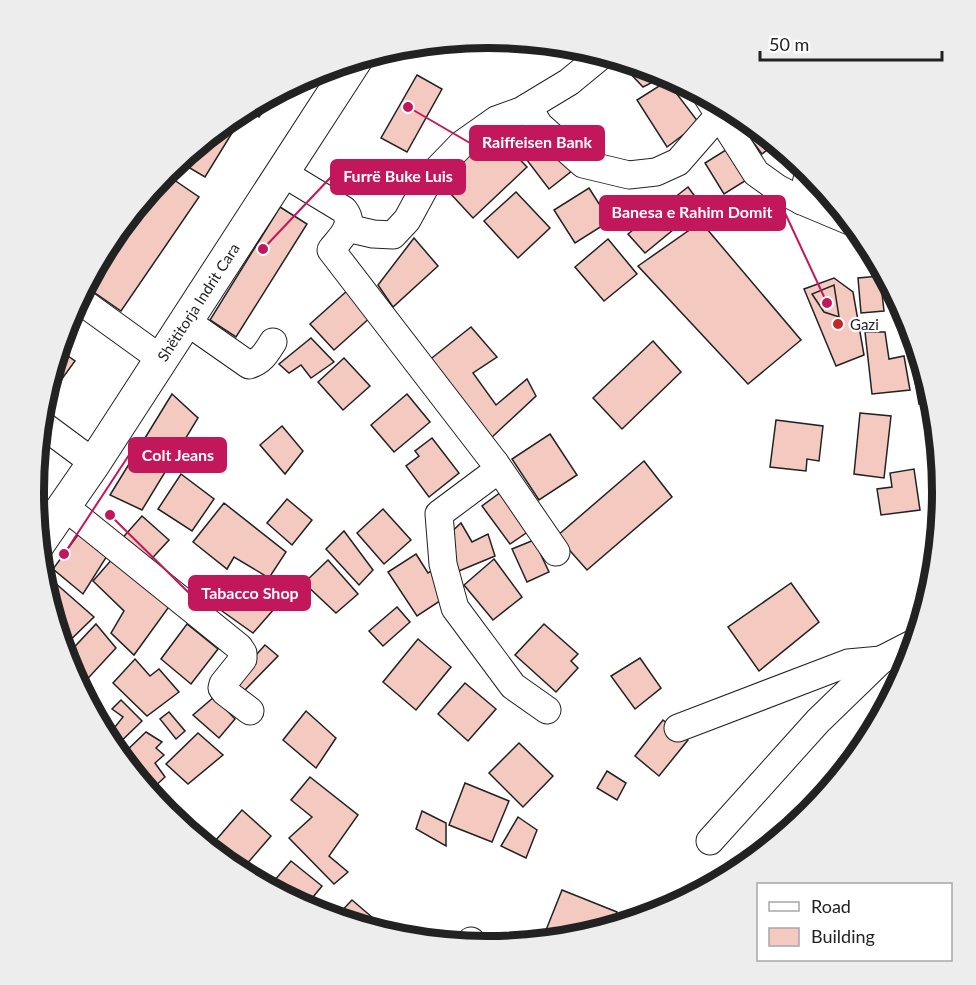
<svg xmlns="http://www.w3.org/2000/svg" width="976" height="985" font-family="Lato,sans-serif">
  <style>
    .building { fill: #f3c9c0; stroke: #222; stroke-width: 1.5 }
    .lines { fill: none; stroke-linecap: round; stroke-linejoin: round }
    .minor-casing { stroke: #222; stroke-width: 29 }
    .major-casing { stroke: #222; stroke-width: 35 }
    .path { stroke: #646464; stroke-width: 4; stroke-dasharray: 4.5 3; stroke-linecap: butt }
    .minor { stroke: #fff; stroke-width: 27 }
    .major { stroke: #fff; stroke-width: 33 }
    .poi-dot { fill: #c62828; stroke: #fff; stroke-width: 2 }
    .labels { text-anchor: middle; dominant-baseline: central; stroke-width: 4.5; stroke-linejoin: round; paint-order: stroke }
    .street-label { font-size: 15px; fill: #222; stroke: #fff }
    .poi-label { font-size: 15px; fill: #222; stroke: #fff; text-anchor: start }
    .rim { fill: none; stroke: #222; stroke-width: 8 }
    .leader { fill: none; stroke: #c2185b; stroke-width: 2 }
    .callout-dot { fill: #c2185b; stroke: #fff; stroke-width: 2 }
    .callout { fill: #c2185b; stroke: #c2185b; stroke-width: 2 }
    .callout-label { font-size: 16px; text-anchor: middle; font-weight: bold; fill: #fff }
  </style>
  <rect width="100%" height="100%" fill="#fff"/>
  <g class="building">
    <polygon points="635,64 661,72 663,77 643,87 627,70"/>
    <polygon points="417,75 442,89 407,152 381,138"/>
    <polygon points="667,81 699,123 667,147 637,100"/>
    <polygon points="280,90 259,117 247,108"/>
    <polygon points="726,106 741,114 776,143 762,154"/>
    <polygon points="220,126 232,133 205,177 183,164 189,156 186,154"/>
    <polygon points="492,131 527,167 473,218 437,179"/>
    <polygon points="545,132 573,170 549,189 520,151"/>
    <polygon points="729,148 748,179 724,194 705,163"/>
    <polygon points="164,173 199,197 121,311 85,286 94,270 135,209"/>
    <polygon points="688,187 702,206 645,253 628,234"/>
    <polygon points="589,188 610,221 575,243 554,210"/>
    <polygon points="516,192 550,228 518,258 484,221"/>
    <polygon points="280,207 307,224 236,337 210,320"/>
    <polygon points="701,222 801,340 748,384 638,266"/>
    <polygon points="414,238 438,266 393,307 378,285"/>
    <polygon points="608,239 637,274 604,301 575,267"/>
    <polygon points="880,276 884,311 861,313 858,278"/>
    <polygon points="834,278 853,292 864,355 836,366 804,289"/>
    <polygon points="834,285 839,317 824,312 812,294"/>
    <polygon points="348,290 372,316 334,350 310,324"/>
    <polygon points="471,327 497,357 473,373 496,405 527,379 536,396 490,439 428,361"/>
    <polygon points="865,332 885,332 889,359 904,356 910,390 872,394"/>
    <polygon points="311,338 334,362 311,378 301,365 289,373 279,364"/>
    <polygon points="653,341 681,372 622,429 593,398"/>
    <polygon points="917,348 933,401 919,404 909,349"/>
    <polygon points="58,349 75,361 43,405 42,403"/>
    <polygon points="344,358 370,386 343,410 318,382"/>
    <polygon points="172,394 198,418 142,510 110,495"/>
    <polygon points="407,394 430,422 394,452 371,425"/>
    <polygon points="860,413 891,416 884,478 854,474"/>
    <polygon points="776,420 823,426 819,461 807,459 806,471 770,467"/>
    <polygon points="282,426 303,451 285,474 260,445"/>
    <polygon points="39,434 49,441 36,459"/>
    <polygon points="550,434 577,475 539,500 512,459"/>
    <polygon points="432,438 459,473 429,497 406,466 419,456 415,451"/>
    <polygon points="644,461 672,497 587,570 557,536"/>
    <polygon points="914,469 920,510 881,515 877,489 892,487 890,473"/>
    <polygon points="181,474 214,499 192,531 158,509"/>
    <polygon points="501,492 529,531 510,544 482,506"/>
    <polygon points="287,499 312,520 292,545 267,523"/>
    <polygon points="224,503 286,552 269,578 234,557 227,569 193,542"/>
    <polygon points="383,509 411,540 384,564 357,533"/>
    <polygon points="142,516 169,540 144,567 118,543"/>
    <polygon points="461,523 472,542 488,534 495,556 459,571 447,536"/>
    <polygon points="344,531 373,570 359,585 326,549"/>
    <polygon points="80,532 107,556 83,594 53,569"/>
    <polygon points="534,540 549,572 527,582 512,549"/>
    <polygon points="416,554 428,573 433,570 449,595 417,616 388,572"/>
    <polygon points="114,557 171,604 134,655 111,633 124,611 93,581"/>
    <polygon points="494,559 522,597 493,620 464,585"/>
    <polygon points="328,560 358,594 336,613 304,583"/>
    <polygon points="258,576 282,600 253,633 222,611"/>
    <polygon points="54,582 94,617 62,648 45,591"/>
    <polygon points="791,583 819,622 759,671 728,627"/>
    <polygon points="397,607 410,622 383,646 369,631"/>
    <polygon points="96,624 116,648 79,688 68,666 65,657"/>
    <polygon points="187,624 218,649 191,684 161,659"/>
    <polygon points="544,624 578,654 571,661 578,668 556,692 515,655"/>
    <polygon points="418,639 451,667 416,710 383,682"/>
    <polygon points="265,645 278,656 242,693 228,686"/>
    <polygon points="640,658 661,688 635,709 611,676"/>
    <polygon points="135,659 150,676 159,669 179,692 147,716 113,683"/>
    <polygon points="465,683 496,709 468,741 438,714"/>
    <polygon points="214,697 235,719 219,738 193,715"/>
    <polygon points="121,700 142,721 113,749 97,721 101,716 115,727 123,717 112,709"/>
    <polygon points="306,711 336,738 316,768 283,740"/>
    <polygon points="169,712 185,731 176,739 160,719"/>
    <polygon points="663,720 688,740 659,776 635,756"/>
    <polygon points="146,732 162,742 156,748 164,755 155,763 165,777 151,790 121,756"/>
    <polygon points="198,733 223,755 188,784 166,764"/>
    <polygon points="519,743 553,776 523,807 489,773"/>
    <polygon points="607,771 626,783 617,800 597,788"/>
    <polygon points="310,777 358,815 329,856 348,872 334,884 289,838 312,817 291,800"/>
    <polygon points="465,783 509,801 492,842 449,825"/>
    <polygon points="242,810 271,836 245,866 216,840"/>
    <polygon points="422,811 446,823 446,846 416,829"/>
    <polygon points="518,817 537,830 526,858 501,846"/>
    <polygon points="291,861 322,886 304,908 268,888"/>
    <polygon points="562,890 617,912 611,928 576,939 558,941 544,935"/>
    <polygon points="352,900 394,936 393,937 334,919"/>
  </g>
  <g class="lines">
    <defs>
      <g id="minor">
        <polyline points="707,96 756,173 777,188 802,201 852,222"/>
        <polyline points="528,107 539,125 583,164 629,175 656,172 678,162 719,115"/>
        <path d="M283 173 344 210C356 225 341 237 331 250L495 463 494 473 439 514 443 564 455 608 513 686 547 710"/>
        <polyline points="802,201 809,171"/>
        <polyline points="347,228 373,234 393,235 407,220 431,176 462,144 496,120 521,111 569,82 603,54"/>
        <polyline points="78,299 161,359"/>
        <path d="M186 321 249 365C262 361 266 353 273 342"/>
        <polyline points="40,423 94,463"/>
        <polyline points="495,463 556,552"/>
        <polyline points="64,506 239,647 243,653 243,659 223,684 222,688 225,692 250,711"/>
        <polyline points="678,728 848,663 881,660"/>
        <polyline points="710,841 818,721 881,660 916,642"/>
        <polyline points="469,946 471,941"/>
      </g>
      <polyline id="major" points="38,544 94,463 356,59"/>
    </defs>
    <use href="#minor" class="minor-casing"/>
    <use href="#major" class="major-casing"/>
    <polyline class="path" points="457,51 466,40"/>
    <use href="#minor" class="minor"/>
    <use href="#major" class="major"/>
  </g>
  <circle class="poi-dot" cx="838" cy="324" r="6"/>
  <g class="labels">
    <g class="street-label">
      <text transform="translate(198 302) rotate(-57)">Shëtitorja Indrit Cara</text>
    </g>
    <g class="poi-label">
      <text x="850" y="324">Gazi</text>
    </g>
  </g>
  <path d="M0 0H976V985H0ZM44 492a444 444 0 1 1 888 0a444 444 0 1 1-888 0Z" fill="#ededed" fill-rule="evenodd"/>
  <path class="rim" d="M44 492a444 444 0 1 1 888 0a444 444 0 1 1-888 0Z"/>
  <path class="leader" d="M408 107L470 143M263 249L331 177M827 303L785 213M64 554L129 455M110 515L189 593"/>
  <g class="callout-dot">
    <circle cx="408" cy="107" r="6"/>
    <circle cx="263" cy="249" r="6"/>
    <circle cx="827" cy="303" r="6"/>
    <circle cx="64" cy="554" r="6"/>
    <circle cx="110" cy="515" r="6"/>
  </g>
  <g class="callout">
    <rect x="470" y="126" width="134" height="34" rx="6"/>
    <rect x="331" y="160" width="134" height="34" rx="6"/>
    <rect x="600" y="196" width="185" height="34" rx="6"/>
    <rect x="129" y="438" width="97" height="34" rx="6"/>
    <rect x="189" y="576" width="121" height="34" rx="6"/>
  </g>
  <g class="callout-label">
    <text x="537" y="148">Raiffeisen Bank</text>
    <text x="398" y="182">Furrë Buke Luis</text>
    <text x="692" y="218">Banesa e Rahim Domit</text>
    <text x="178" y="461">Colt Jeans</text>
    <text x="250" y="599">Tabacco Shop</text>
  </g>
  <rect x="757" y="883" width="195" height="78" fill="#ffffff" stroke="#a7a7a7" stroke-width="1.5"/>
  <rect x="769" y="902" width="30" height="9" fill="#ffffff" stroke="#a7a7a7" stroke-width="1.5"/>
  <text x="811" y="913" font-size="18" fill="#222222">Road</text>
  <rect x="769" y="928" width="30" height="18" fill="#f3c9c0" stroke="#a7a7a7" stroke-width="1.5"/>
  <text x="811" y="943" font-size="18" fill="#222222">Building</text>
  <path d="M760 51v9h182v-9" fill="none" stroke="#222222" stroke-width="3"/>
  <text x="769" y="51" font-size="18" fill="#222222" stroke="#ffffff" stroke-width="4.5" paint-order="stroke">50 m</text>
</svg>
